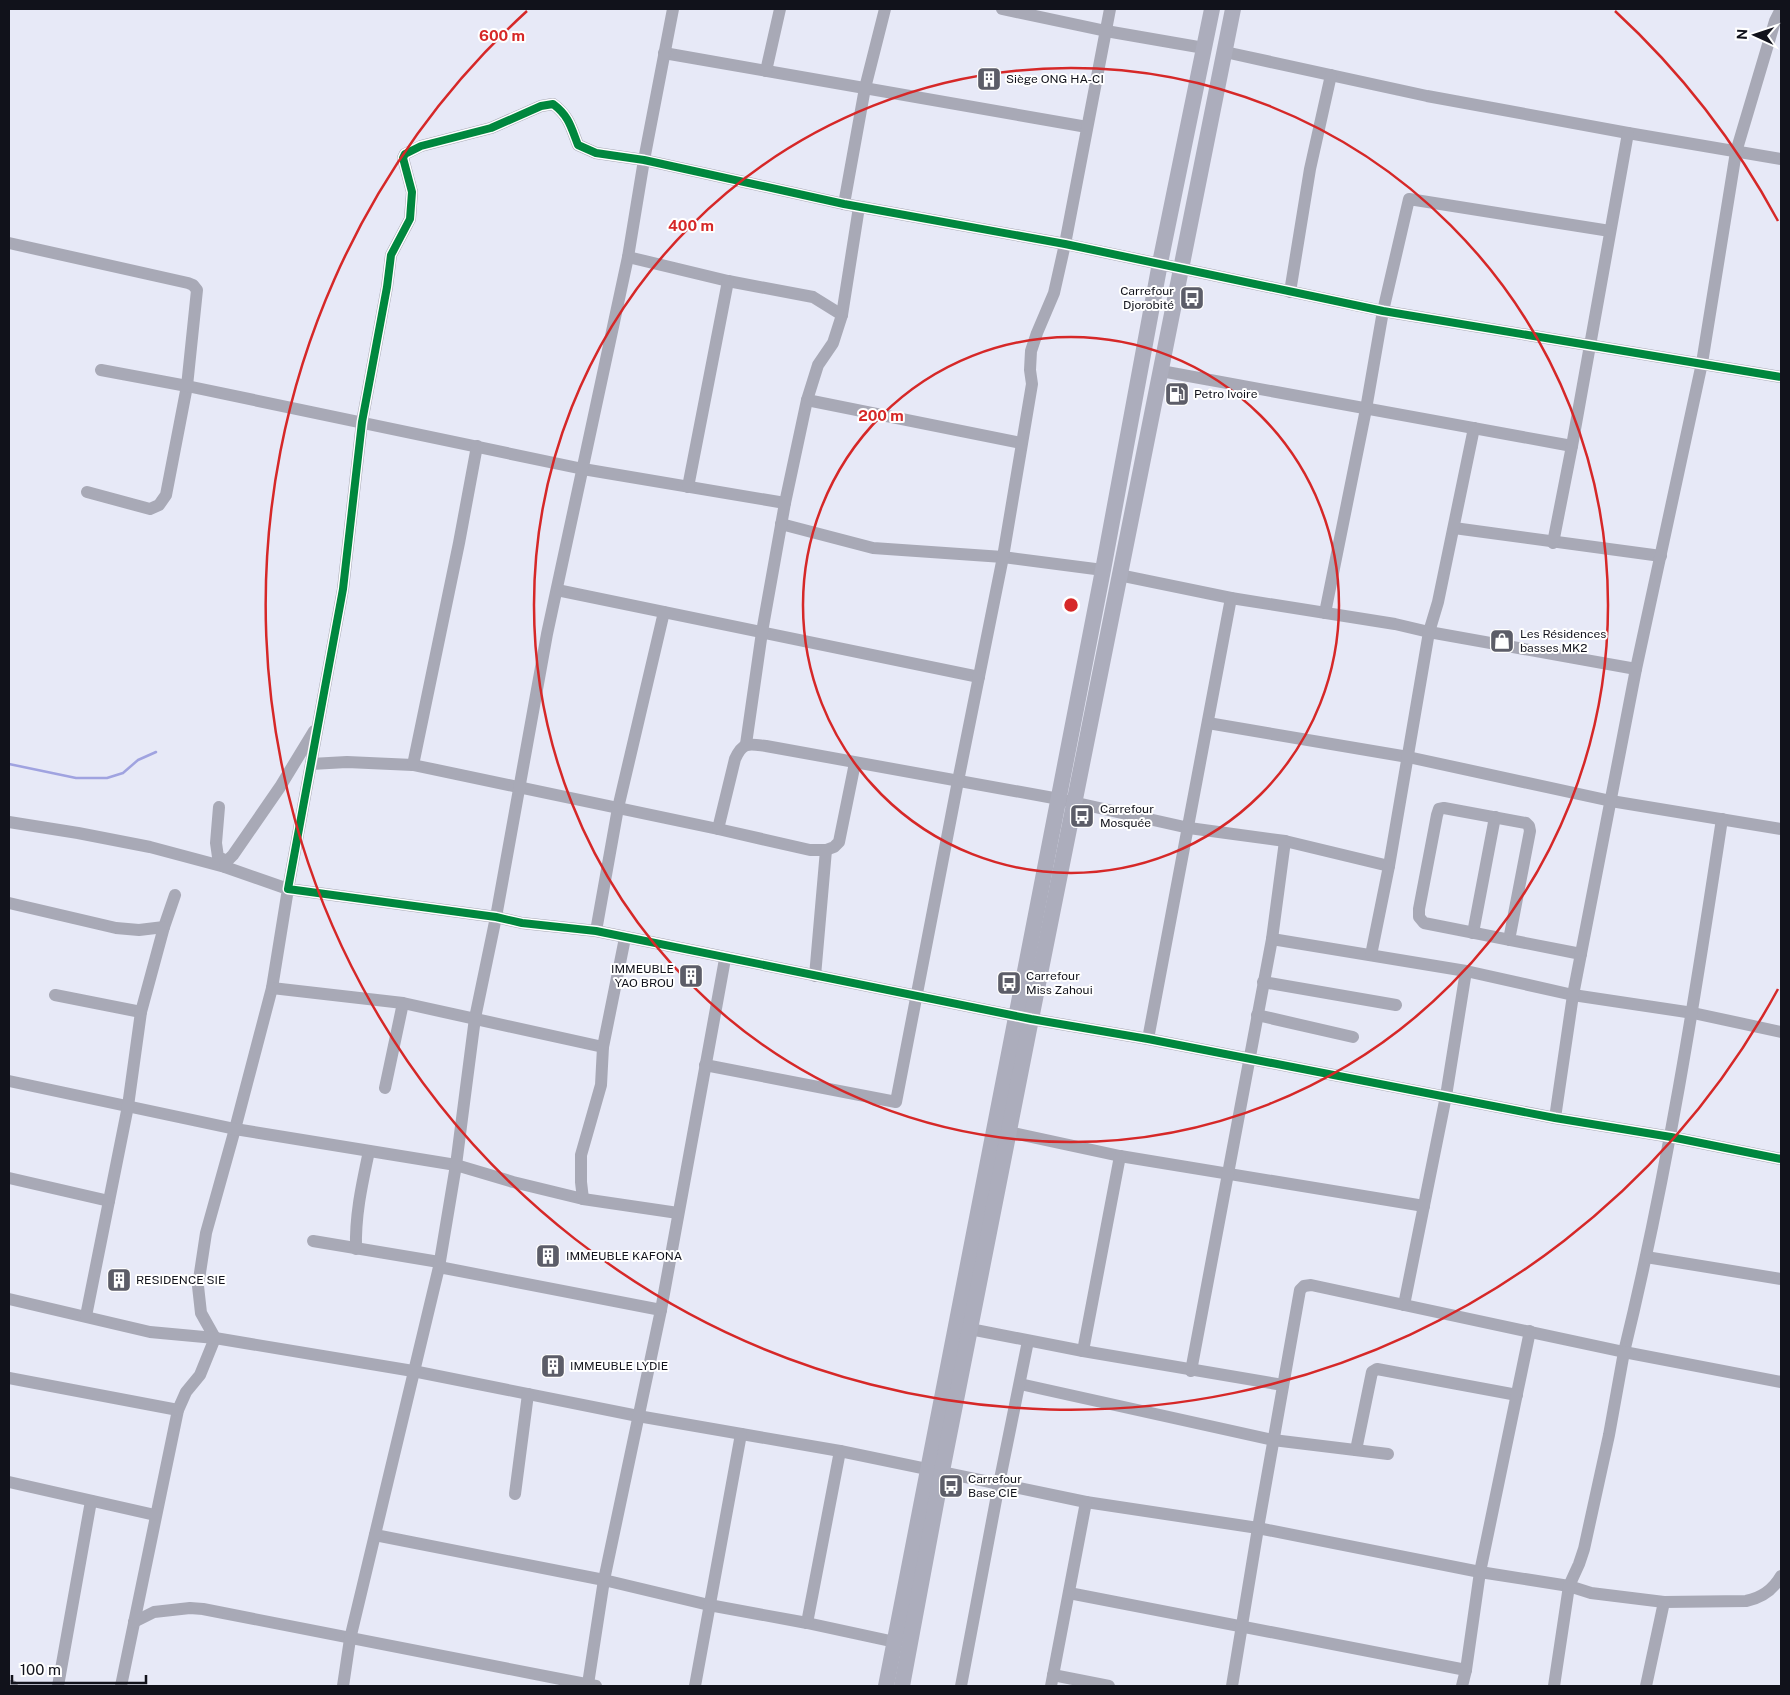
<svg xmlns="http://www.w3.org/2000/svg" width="1790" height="1695" font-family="'Public Sans',sans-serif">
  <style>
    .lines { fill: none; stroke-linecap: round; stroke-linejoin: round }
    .stream { stroke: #a0a3e0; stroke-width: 2.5 }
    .minor { stroke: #a8a9b6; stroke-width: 12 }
    .major { stroke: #acadbc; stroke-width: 16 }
    .cycleway-casing { stroke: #fff; stroke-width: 11 }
    .cycleway { stroke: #00873e; stroke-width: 8 }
    .ring { fill: none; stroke: #d62828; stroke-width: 2.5 }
    .labels { text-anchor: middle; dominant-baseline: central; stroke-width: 4; stroke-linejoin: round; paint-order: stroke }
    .poi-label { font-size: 12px; fill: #11121b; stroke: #fff; text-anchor: start }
    .centre { fill: #d62828; stroke: #fff; stroke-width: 2.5 }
    .ring-label { font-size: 15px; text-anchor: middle; font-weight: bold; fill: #d62828; stroke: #fff; stroke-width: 4; stroke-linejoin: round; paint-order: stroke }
  </style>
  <rect width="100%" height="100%" fill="#e7e9f7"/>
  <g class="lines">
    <polyline class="stream" points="9,764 76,778 107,778 123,773 138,760 156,752"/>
    <g class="minor">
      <polyline points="1002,9 1106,31 1204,48"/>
      <polyline points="1225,52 1427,96 1628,133 1781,159"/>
      <polyline points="664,53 1087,127"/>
      <polyline points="766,71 780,9"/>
      <polyline points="844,204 865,88 885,9"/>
      <polyline points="9,243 188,283 193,285 197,290 187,386 166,495 159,505 150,509 87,492"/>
      <polyline points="628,257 728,281 813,297 842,315"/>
      <polyline points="1290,292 1310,169 1331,75"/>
      <polyline points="101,370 187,386 583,469 785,503"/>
      <polyline points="1161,371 1572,446"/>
      <path d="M1781 377 1383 311 1065 244 844 204 644 160 596 153 578 145C571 127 569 116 553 104L541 106 491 128 421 146 405 154 403 158 412 192 410 219 391 255 387 287 362 422 343 589 288 889 496 917 522 923 596 931 1031 1019 1148 1039 1555 1118 1671 1137 1781 1159"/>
      <polyline points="807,400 1021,443"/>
      <polyline points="688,487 728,281"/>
      <polyline points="781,524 873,548 1003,557 1103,570"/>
      <polyline points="1454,528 1661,556"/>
      <polyline points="1553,543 1572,446 1628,133"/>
      <polyline points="1119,575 1231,598 1395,624 1429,632 1636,669"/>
      <polyline points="557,590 979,677"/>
      <polyline points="1325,613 1366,409 1383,311 1409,199 1610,231"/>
      <polyline points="1208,723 1408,757 1611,801 1781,829"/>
      <polyline points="746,744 762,632 785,503 807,400 818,365 833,343 842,315 859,207"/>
      <polyline points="311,764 347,762 413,765 718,829 810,850 826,850 834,847 839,842 855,763"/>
      <polyline points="413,765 459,543 477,446"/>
      <polyline points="219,807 216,843 218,857 227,861"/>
      <polyline points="9,822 78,833 150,847 225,867 288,889 272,988 235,1129 206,1233 198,1286 201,1313 215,1338 200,1375 186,1392 178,1410 121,1686"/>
      <path d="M718 829 735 759C743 741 749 744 766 746L1059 799 1189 828 1285 841 1389 866"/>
      <polyline points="225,867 227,861 233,855 280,787 314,731"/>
      <polyline points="9,903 116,928 139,930 164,927 175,895"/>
      <polyline points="596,931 618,808 664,612"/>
      <polyline points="1473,933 1495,817"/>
      <polyline points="1272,939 1466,971 1573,995 1693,1013 1781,1032"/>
      <polyline points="1509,940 1530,831 1529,826 1526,823 1444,808 1439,809 1437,815 1419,909 1419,917 1424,923 1581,954"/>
      <polyline points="1371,955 1389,866 1429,632 1438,602 1474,428"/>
      <polyline points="815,976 826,850"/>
      <polyline points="1263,982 1396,1005"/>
      <polyline points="272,988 403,1003 603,1047"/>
      <polyline points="55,995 141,1012"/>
      <polyline points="1257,1015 1353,1037"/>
      <polyline points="1148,1039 1231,598"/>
      <polyline points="705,1065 896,1102 958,781 1003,557 1032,384 1030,370 1031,351 1037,333 1054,293 1065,244 1110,9"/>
      <polyline points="9,1081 235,1129 456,1165 513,1182 583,1199 678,1213"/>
      <polyline points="385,1088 403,1003"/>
      <polyline points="1555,1118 1573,995 1636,669 1702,363 1736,152 1775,21 1781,9"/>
      <polyline points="1008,1132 1120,1156 1424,1206"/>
      <polyline points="9,1178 109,1201"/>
      <polyline points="583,1199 581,1182 581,1155 601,1085 603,1047 625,938"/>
      <polyline points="313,1241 439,1262"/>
      <path d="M356 1249C355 1215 362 1184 369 1151"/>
      <polyline points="1646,1257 1781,1279"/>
      <polyline points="439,1267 456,1165 475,1018 496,917 547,634 628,257 644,160 673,9"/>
      <path d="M9 1299 150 1332 215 1338 413 1371 638 1416 840 1451 1086 1502 1258 1528 1480 1572 1569 1586 1591 1593 1664 1602 1746 1601C1761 1598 1773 1590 1781 1576"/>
      <polyline points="1404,1305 1446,1096 1466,971"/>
      <polyline points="86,1316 128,1106 141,1012 164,927"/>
      <polyline points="970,1329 1083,1351 1283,1385"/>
      <polyline points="1083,1351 1120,1156"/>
      <polyline points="1191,1371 1272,939 1285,841"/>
      <polyline points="9,1378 178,1410"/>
      <polyline points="1020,1384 1273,1440 1388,1454"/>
      <polyline points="1356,1450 1372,1372 1377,1369 1517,1395"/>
      <polyline points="9,1482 155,1515"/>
      <polyline points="515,1494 528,1394"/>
      <polyline points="375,1535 604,1580 709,1605 807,1623 895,1642"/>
      <polyline points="1069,1593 1466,1670"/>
      <polyline points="134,1622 154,1612 190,1608 203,1609 596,1686"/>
      <polyline points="807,1623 840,1451"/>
      <polyline points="1053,1675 1109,1686"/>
      <polyline points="588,1684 604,1580 661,1310 725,959"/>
      <polyline points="9,1686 12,1686"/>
      <polyline points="58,1686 91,1501"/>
      <polyline points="343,1686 350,1639 439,1267 661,1310"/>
      <polyline points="695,1686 741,1434"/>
      <polyline points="961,1686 999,1484 1028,1341"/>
      <polyline points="1051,1686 1086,1502"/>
      <path d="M1232 1686 1258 1528 1300 1290 1304 1286 1311 1285 1624 1352C1667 1176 1695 998 1722 819"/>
      <polyline points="1462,1686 1466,1670 1480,1572 1530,1331"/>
      <polyline points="1554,1686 1569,1586 1579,1564 1584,1549 1609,1435 1624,1352 1781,1382"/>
      <polyline points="1646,1686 1664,1602"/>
    </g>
    <g class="major">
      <polyline points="886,1686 1103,570 1160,263 1212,9"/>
      <polyline points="902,1686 942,1471 1031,1019 1233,9"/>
    </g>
    <defs>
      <path id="cycleway" d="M1781 377 1383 311 1065 244 844 204 644 160 596 153 578 145C571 127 569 116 553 104L541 106 491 128 421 146 405 154 403 158 412 192 410 219 391 255 387 287 362 422 343 589 288 889 496 917 522 923 596 931 1031 1019 1148 1039 1555 1118 1671 1137 1781 1159"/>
    </defs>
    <use href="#cycleway" class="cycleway-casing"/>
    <use href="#cycleway" class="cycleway"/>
  </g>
  <g class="ring">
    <circle cx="1071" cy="605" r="268"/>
    <circle cx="1071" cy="605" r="537"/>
    <path d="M1778 989A805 805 0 1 1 527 11M1615 11A805 805 0 0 1 1778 221"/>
  </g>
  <defs>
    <symbol id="building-square" viewBox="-11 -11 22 22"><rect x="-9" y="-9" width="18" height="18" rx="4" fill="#5c5d68" stroke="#fff"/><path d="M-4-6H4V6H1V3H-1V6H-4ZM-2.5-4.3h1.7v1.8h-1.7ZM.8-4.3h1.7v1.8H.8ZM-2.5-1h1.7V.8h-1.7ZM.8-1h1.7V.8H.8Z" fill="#fff"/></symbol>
    <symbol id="bus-square" viewBox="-11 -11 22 22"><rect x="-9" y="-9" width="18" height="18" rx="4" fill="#5c5d68" stroke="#fff"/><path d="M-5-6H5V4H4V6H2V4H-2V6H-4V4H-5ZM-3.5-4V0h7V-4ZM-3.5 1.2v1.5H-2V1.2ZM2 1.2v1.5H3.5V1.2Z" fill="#fff"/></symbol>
    <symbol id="fuel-square" viewBox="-11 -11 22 22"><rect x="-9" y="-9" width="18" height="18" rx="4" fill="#5c5d68" stroke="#fff"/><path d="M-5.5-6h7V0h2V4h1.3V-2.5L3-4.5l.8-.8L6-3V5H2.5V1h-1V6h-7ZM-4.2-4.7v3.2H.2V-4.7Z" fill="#fff"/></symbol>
    <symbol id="shop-square" viewBox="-11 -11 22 22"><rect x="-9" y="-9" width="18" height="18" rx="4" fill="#5c5d68" stroke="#fff"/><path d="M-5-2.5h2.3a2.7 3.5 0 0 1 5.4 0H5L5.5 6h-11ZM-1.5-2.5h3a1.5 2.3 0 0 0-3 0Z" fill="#fff"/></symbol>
  </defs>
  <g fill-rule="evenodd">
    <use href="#building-square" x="975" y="65" width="28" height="28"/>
    <use href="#bus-square" x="1178" y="284" width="28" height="28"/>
    <use href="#fuel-square" x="1163" y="380" width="28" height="28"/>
    <use href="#shop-square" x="1488" y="627" width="28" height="28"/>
    <use href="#bus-square" x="1068" y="802" width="28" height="28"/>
    <use href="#building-square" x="677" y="962" width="28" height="28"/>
    <use href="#bus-square" x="995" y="969" width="28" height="28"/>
    <use href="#building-square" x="534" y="1242" width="28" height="28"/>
    <use href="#building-square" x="105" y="1266" width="28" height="28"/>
    <use href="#building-square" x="539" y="1352" width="28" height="28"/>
    <use href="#bus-square" x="937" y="1472" width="28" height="28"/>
  </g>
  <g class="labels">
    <g class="poi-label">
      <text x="1006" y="79">Siège ONG HA-CI</text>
      <text x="1174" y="291" text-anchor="end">Carrefour<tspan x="1174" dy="14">Djorobité</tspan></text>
      <text x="1194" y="394">Petro Ivoire</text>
      <text x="1520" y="634">Les Résidences<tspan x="1520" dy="14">basses MK2</tspan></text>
      <text x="1100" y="809">Carrefour<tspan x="1100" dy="14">Mosquée</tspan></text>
      <text x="674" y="969" text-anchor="end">IMMEUBLE<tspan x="674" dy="14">YAO BROU</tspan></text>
      <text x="1026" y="976">Carrefour<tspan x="1026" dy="14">Miss Zahoui</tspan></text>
      <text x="566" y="1256">IMMEUBLE KAFONA</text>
      <text x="136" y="1280">RESIDENCE SIE</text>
      <text x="570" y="1366">IMMEUBLE LYDIE</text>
      <text x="968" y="1479">Carrefour<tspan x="968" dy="14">Base CIE</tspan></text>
    </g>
  </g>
  <circle cx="1071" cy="605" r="8" class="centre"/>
  <g class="ring-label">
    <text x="502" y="41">600 m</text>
    <text x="691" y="231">400 m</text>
    <text x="881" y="421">200 m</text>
  </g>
  <rect width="1790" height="1695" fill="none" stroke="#11121b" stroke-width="20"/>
  <g transform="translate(1755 35) rotate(273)" stroke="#ffffff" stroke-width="4" paint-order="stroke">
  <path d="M0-4L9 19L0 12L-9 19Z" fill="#11121b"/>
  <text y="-8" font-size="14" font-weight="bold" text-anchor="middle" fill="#11121b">N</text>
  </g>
  <path d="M12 1675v8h134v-8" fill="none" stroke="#11121b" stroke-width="2.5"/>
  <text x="20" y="1675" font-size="15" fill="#11121b" stroke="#ffffff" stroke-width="4" paint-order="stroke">100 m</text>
</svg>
